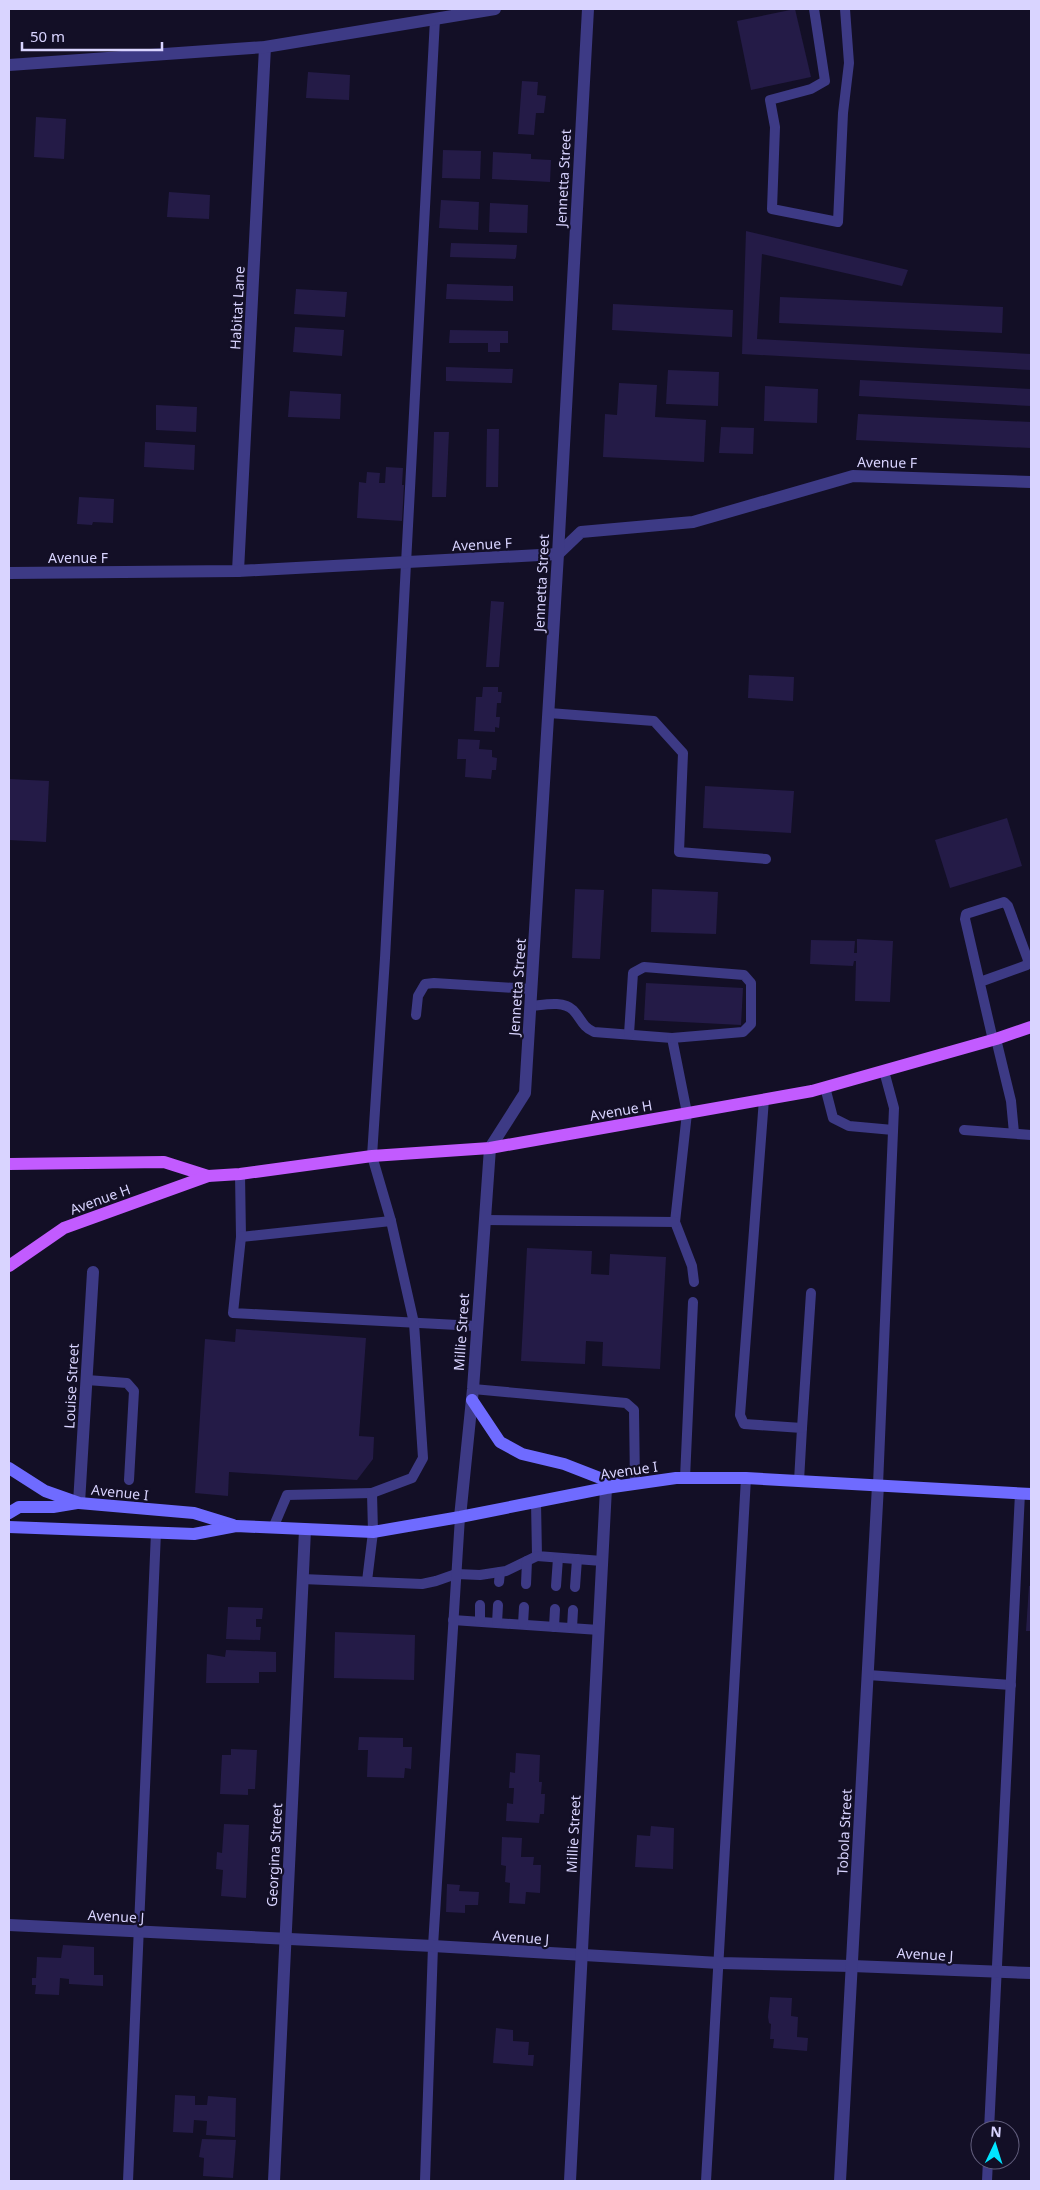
<svg xmlns="http://www.w3.org/2000/svg" width="1040" height="2190" font-family="'Noto Sans',sans-serif">
  <style>
    .building { fill: #241b47 }
    .lines { fill: none; stroke-linecap: round; stroke-linejoin: round }
    .service { stroke: #3d3a85; stroke-width: 10 }
    .minor { stroke: #3d3a85; stroke-width: 12 }
    .tertiary { stroke: #3d3a85; stroke-width: 12 }
    .secondary { stroke: #6f6bff; stroke-width: 12 }
    .primary { stroke: #c25bff; stroke-width: 12 }
    .labels { text-anchor: middle; dominant-baseline: central; stroke-width: 4.5; stroke-linejoin: round; paint-order: stroke }
    .street-label { font-size: 14px; fill: #d9d4ff; stroke: #130f26 }
  </style>
  <rect width="100%" height="100%" fill="#130f26"/>
  <g class="building">
    <polygon points="795,9 811,77 751,90 737,21"/>
    <polygon points="308,72 350,75 349,100 306,98"/>
    <polygon points="522,81 538,82 537,95 546,96 544,113 536,113 534,135 518,134"/>
    <polygon points="36,117 66,119 64,159 34,157"/>
    <polygon points="443,150 481,151 480,179 442,178"/>
    <polygon points="493,152 531,154 531,159 551,160 550,182 492,179"/>
    <polygon points="169,192 210,195 209,219 167,217"/>
    <polygon points="441,200 479,202 478,230 439,228"/>
    <polygon points="490,203 528,205 527,233 489,232"/>
    <polygon points="746,231 908,270 902,286 762,254 757,339 1031,354 1031,370 742,354"/>
    <polygon points="451,243 517,245 516,257 515,259 450,257"/>
    <polygon points="447,284 513,286 513,301 446,299"/>
    <polygon points="296,289 347,292 345,317 294,314"/>
    <polygon points="780,297 1003,307 1002,333 779,323"/>
    <polygon points="613,304 733,310 732,337 612,330"/>
    <polygon points="295,327 344,330 342,356 293,352"/>
    <polygon points="450,330 508,331 508,343 500,343 500,352 488,352 488,343 449,343"/>
    <polygon points="446,367 513,369 512,383 446,381"/>
    <polygon points="668,370 719,372 718,406 666,404"/>
    <polygon points="860,380 1031,389 1031,406 859,396"/>
    <polygon points="619,383 657,385 655,417 706,420 704,462 603,457 605,414 617,415"/>
    <polygon points="765,386 818,389 817,423 764,421"/>
    <polygon points="290,391 341,394 340,419 288,417"/>
    <polygon points="156,405 197,407 196,432 156,430"/>
    <polygon points="858,414 1031,422 1031,448 856,440"/>
    <polygon points="721,427 754,428 753,454 719,453"/>
    <polygon points="487,429 499,429 498,487 486,487"/>
    <polygon points="434,432 449,432 446,497 432,497"/>
    <polygon points="145,442 195,445 194,470 144,467"/>
    <polygon points="386,467 403,468 402,485 404,485 402,521 357,518 359,482 366,483 367,472 380,473 379,483 385,483"/>
    <polygon points="79,497 114,499 113,523 93,522 92,525 77,524"/>
    <polygon points="491,601 504,602 499,667 486,667"/>
    <polygon points="749,675 794,677 793,701 748,698"/>
    <polygon points="483,687 498,687 498,692 502,692 501,703 497,703 496,717 500,717 499,728 495,727 495,732 474,731 476,697 482,697"/>
    <polygon points="458,739 480,740 479,749 492,750 492,757 497,758 496,770 492,770 491,779 465,777 466,759 457,759"/>
    <polygon points="9,779 49,781 46,842 9,840"/>
    <polygon points="705,786 794,791 791,833 703,828"/>
    <polygon points="1007,818 1022,866 950,888 935,840"/>
    <polygon points="575,889 604,890 600,959 572,958"/>
    <polygon points="652,889 718,892 716,934 651,932"/>
    <polygon points="857,939 893,941 890,1002 855,1001 856,961 854,961 853,966 810,964 811,940 855,941 854,953 857,953"/>
    <polygon points="646,983 743,988 741,1025 644,1020"/>
    <polygon points="527,1248 592,1251 591,1274 609,1275 610,1254 666,1257 660,1369 602,1366 603,1342 586,1341 585,1364 521,1361"/>
    <polygon points="236,1329 366,1338 359,1436 374,1437 373,1459 357,1480 229,1472 228,1496 195,1493 205,1339 235,1342"/>
    <polygon points="1029,1586 1031,1586 1031,1631 1026,1631"/>
    <polygon points="228,1607 263,1608 262,1619 256,1619 256,1627 261,1627 260,1640 226,1639"/>
    <polygon points="335,1632 415,1635 414,1680 334,1678"/>
    <polygon points="226,1650 276,1652 276,1672 259,1672 259,1683 206,1683 207,1654 225,1657"/>
    <polygon points="359,1737 403,1738 403,1747 412,1747 411,1769 405,1768 404,1778 367,1777 368,1750 358,1750"/>
    <polygon points="231,1749 257,1750 255,1789 248,1789 248,1795 220,1794 222,1755 231,1755"/>
    <polygon points="516,1753 540,1755 539,1782 542,1782 541,1794 545,1794 544,1814 540,1814 539,1823 506,1821 507,1803 513,1804 514,1788 509,1788 510,1772 515,1773"/>
    <polygon points="224,1824 249,1825 246,1898 221,1896 223,1870 216,1869 217,1852 222,1853"/>
    <polygon points="651,1826 674,1828 673,1869 635,1867 637,1835 650,1836"/>
    <polygon points="502,1837 522,1838 521,1857 534,1857 533,1865 541,1865 540,1893 526,1892 525,1904 509,1903 510,1883 505,1882 506,1866 501,1865"/>
    <polygon points="447,1884 460,1885 459,1891 479,1892 478,1905 465,1905 465,1913 446,1912"/>
    <polygon points="63,1945 94,1947 94,1975 103,1975 103,1986 69,1984 69,1979 60,1978 59,1995 35,1994 36,1985 32,1985 32,1978 36,1978 37,1957 61,1958"/>
    <polygon points="770,1997 792,1998 791,2016 798,2017 797,2037 808,2038 807,2051 773,2048 774,2039 770,2039 771,2024 769,2023 768,2017"/>
    <polygon points="496,2028 513,2030 513,2041 529,2042 528,2055 534,2055 533,2066 493,2063"/>
    <polygon points="175,2095 195,2096 195,2105 207,2105 208,2096 236,2098 235,2137 206,2135 207,2121 194,2120 193,2133 173,2132"/>
    <polygon points="202,2139 236,2140 233,2178 203,2176 204,2158 199,2157"/>
  </g>
  <g class="lines">
    <g class="service">
      <polyline points="814,9 825,81 811,89 770,100 775,127 772,209 838,222 843,113 849,63 845,9"/>
      <polyline points="549,713 654,721 683,753 679,852 766,859"/>
      <polyline points="980,982 1027,965 1028,960 1008,906 1004,902 966,914 965,919 993,1040"/>
      <path d="M531 1006C543 1005 563 1000 573 1010 581 1018 582 1027 594 1032L672 1038 687 1113 675 1222 692 1266 694 1282"/>
      <polyline points="416,1015 418,996 425,984 434,983 532,989"/>
      <polyline points="629,1034 633,973 644,967 744,975 751,983 751,1024 743,1032 672,1038"/>
      <polyline points="996,1039 1011,1101 1014,1133"/>
      <polyline points="825,1087 833,1118 849,1126 893,1130"/>
      <polyline points="764,1099 740,1415 744,1424 802,1428 799,1481"/>
      <polyline points="964,1130 1031,1135"/>
      <polyline points="240,1174 241,1237 233,1313 476,1326"/>
      <polyline points="485,1220 675,1222"/>
      <polyline points="241,1237 391,1221"/>
      <polyline points="87,1380 127,1383 134,1391 129,1480"/>
      <polyline points="473,1389 626,1403 634,1410 635,1484"/>
      <polyline points="802,1428 811,1293"/>
      <polyline points="685,1478 693,1302"/>
      <polyline points="878,1485 894,1108 884,1071"/>
      <polyline points="536,1502 537,1556 602,1561"/>
      <polyline points="273,1528 287,1495 372,1493"/>
      <polyline points="302,1579 422,1584 436,1581 456,1574 480,1575 506,1571 537,1556"/>
      <polyline points="367,1581 373,1532 372,1493 412,1478 423,1458 414,1323 391,1221 372,1156 385,958 435,19"/>
      <polyline points="499,1582 500,1572"/>
      <polyline points="526,1584 527,1561"/>
      <polyline points="556,1586 558,1558"/>
      <polyline points="575,1587 577,1559"/>
      <polyline points="453,1620 599,1630"/>
      <polyline points="480,1621 480,1605"/>
      <polyline points="497,1623 498,1605"/>
      <polyline points="523,1624 524,1607"/>
      <polyline points="554,1627 555,1609"/>
      <polyline points="572,1628 573,1610"/>
      <polyline points="868,1675 1011,1685"/>
      <polyline points="989,2130 1020,1493"/>
      <polyline points="128,2181 156,1532"/>
      <polyline points="425,2181 433,1946 460,1517"/>
      <polyline points="706,2181 746,1478"/>
      <polyline points="987,2181 988,2160"/>
    </g>
    <g class="minor">
      <polyline points="238,571 265,47"/>
      <polyline points="9,573 238,571 558,554 581,532 693,522 853,476 1031,482"/>
      <polyline points="79,1503 93,1272"/>
      <polyline points="9,1925 433,1946 719,1963 852,1966 1031,1973"/>
      <polyline points="274,2181 305,1530"/>
      <polyline points="570,2181 606,1488"/>
      <polyline points="840,2181 878,1485"/>
    </g>
    <g class="tertiary">
      <polyline points="9,65 265,47 495,9"/>
      <polyline points="460,1517 473,1389 490,1148 525,1093 558,554 588,9"/>
    </g>
    <g class="secondary">
      <polyline points="472,1400 500,1442 522,1454 564,1464 618,1485"/>
      <polyline points="9,1468 45,1491 79,1503 194,1513 233,1525"/>
      <polyline points="9,1513 19,1507 53,1507 77,1503"/>
      <polyline points="9,1527 194,1534 236,1526 373,1532 460,1517 606,1488 676,1478 746,1478 1031,1494"/>
    </g>
    <g class="primary">
      <polyline points="9,1164 164,1162 208,1176"/>
      <polyline points="9,1266 64,1228 208,1176 240,1174 372,1156 490,1148 812,1091 996,1039 1031,1027"/>
    </g>
  </g>
  <g class="labels">
    <g class="street-label">
      <text transform="translate(563 178) rotate(-87)">Jennetta Street</text>
      <text transform="translate(237 308) rotate(-87)">Habitat Lane</text>
      <text transform="translate(887 462) rotate(1)">Avenue F</text>
      <text transform="translate(482 544) rotate(-3)">Avenue F</text>
      <text x="78" y="557">Avenue F</text>
      <text transform="translate(541 583) rotate(-87)">Jennetta Street</text>
      <text transform="translate(517 987) rotate(-86)">Jennetta Street</text>
      <text transform="translate(621 1110) rotate(-10)">Avenue H</text>
      <text transform="translate(100 1199) rotate(-20)">Avenue H</text>
      <text transform="translate(461 1332) rotate(-86)">Millie Street</text>
      <text transform="translate(71 1386) rotate(-87)">Louise Street</text>
      <text transform="translate(629 1470) rotate(-8)">Avenue I</text>
      <text transform="translate(120 1492) rotate(6)">Avenue I</text>
      <text transform="translate(844 1832) rotate(-87)">Tobola Street</text>
      <text transform="translate(573 1834) rotate(-87)">Millie Street</text>
      <text transform="translate(274 1855) rotate(-87)">Georgina Street</text>
      <text transform="translate(116 1916) rotate(3)">Avenue J</text>
      <text transform="translate(521 1937) rotate(4)">Avenue J</text>
      <text transform="translate(925 1954) rotate(3)">Avenue J</text>
    </g>
  </g>
  <rect width="1040" height="2190" fill="none" stroke="#d9d4ff" stroke-width="20"/>
  <g transform="translate(995 2145) rotate(4)"><circle r="24" fill="#130f26" stroke="#625e7d"/>
  <path d="M0-4L9 19L0 12L-9 19Z" fill="#00e5ff"/>
  <text y="-8" font-size="14" font-weight="bold" text-anchor="middle" fill="#d9d4ff">N</text>
  </g>
  <path d="M22 42v8h140v-8" fill="none" stroke="#d9d4ff" stroke-width="2.5"/>
  <text x="30" y="42" font-size="15" fill="#d9d4ff" stroke="#130f26" stroke-width="4" paint-order="stroke">50 m</text>
</svg>
